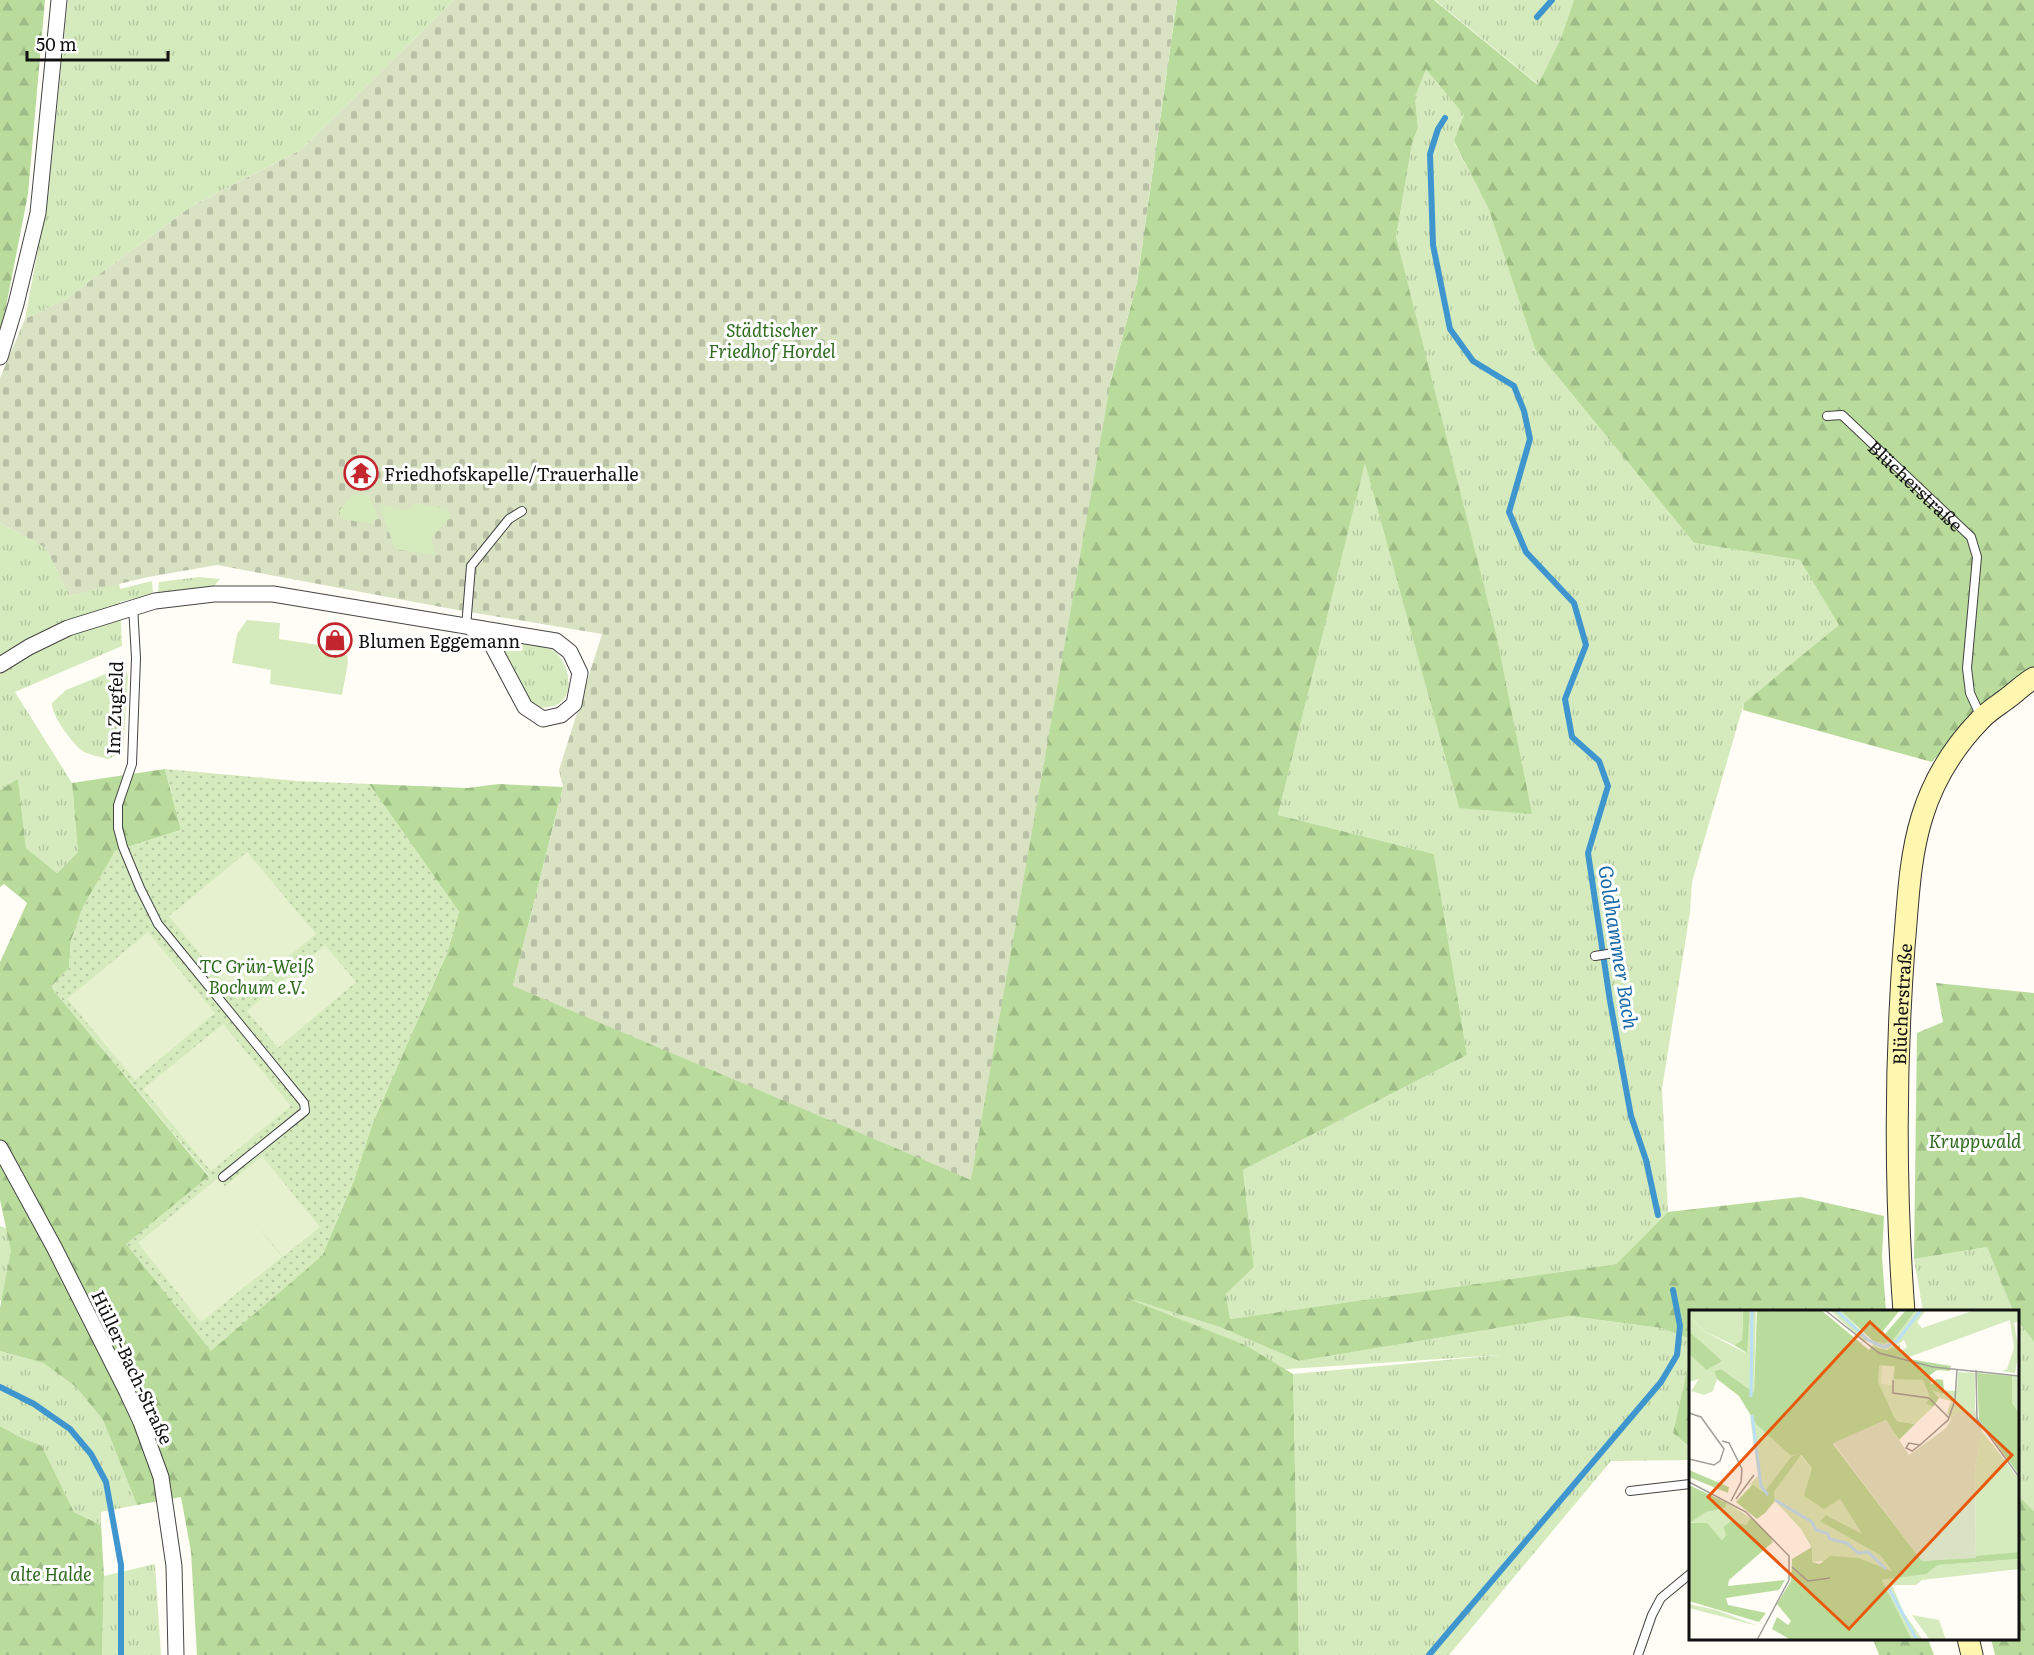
<svg xmlns="http://www.w3.org/2000/svg" width="2034" height="1655" font-family="Literata,serif">
  <style>
    .grass { fill: url(#grass-tufts) }
    .forest { fill: url(#forest-firs) }
    .cemetery { fill: url(#cemetery-stones) }
    .park { fill: url(#park-dots) }
    .garden { fill: #d5ebbd }
    .pitch { fill: #e6f2cf }
    .lines { fill: none; stroke-linecap: round; stroke-linejoin: round }
    .stream { stroke: #3f96cf; stroke-width: 6 }
    .lane-casing { stroke: #444; stroke-width: 10 }
    .street-casing { stroke: #444; stroke-width: 17 }
    .secondary-casing { stroke: #333; stroke-width: 23 }
    .lane { stroke: #fff; stroke-width: 8 }
    .street { stroke: #fff; stroke-width: 15 }
    .secondary { stroke: #fff6b0; stroke-width: 21 }
    .labels { text-anchor: middle; dominant-baseline: central; stroke-width: 6; stroke-linejoin: round; paint-order: stroke }
    .park-label { font-size: 18px; font-style: italic; fill: #2f6b1f; stroke: #fff }
    .poi-label { font-size: 18px; fill: #111; stroke: #fff; text-anchor: start }
    .street-label { font-size: 18px; fill: #111; stroke: #fff }
    .water-label { font-size: 20px; font-style: italic; fill: #1768a6; stroke: #fff }
    .inset-river { fill: none; stroke: #b9e0f7; stroke-width: 3 }
    .inset-road { fill: none; stroke: #a09f9a; stroke-width: 1.5 }
    .view { fill: #e8590c; fill-opacity: 0.15; stroke: #e8590c; stroke-width: 3 }
    .inset-edge { fill: none; stroke: #111; stroke-width: 3 }
  </style>
  <defs>
    <pattern id="grass-tufts" width="24" height="20" patternUnits="userSpaceOnUse" patternTransform="scale(1.5)"><rect width="24" height="20" fill="#d5ebbd"/><path d="M3 7l-1-3M5 7V3M7 7l1-3M15 17l-1-3M17 17v-4M19 17l1-3" fill="none" stroke="#b6c8a1"/></pattern>
    <pattern id="forest-firs" width="22" height="20" patternUnits="userSpaceOnUse" patternTransform="scale(1.5)"><rect width="22" height="20" fill="#b9dc9c"/><path d="M5 1l3.5 6h-7zM16 11l3.5 6h-7z" fill="#9ebc85"/></pattern>
    <pattern id="cemetery-stones" width="16" height="16" patternUnits="userSpaceOnUse" patternTransform="scale(1.5)"><rect width="16" height="16" fill="#d9e3c4"/><path d="M2 7V4a2 2 0 0 1 4 0v3zM10 15v-3a2 2 0 0 1 4 0v3z" fill="#b9c2a7"/></pattern>
    <pattern id="park-dots" width="8" height="8" patternUnits="userSpaceOnUse" patternTransform="scale(1.5)"><rect width="8" height="8" fill="#d5ebbd"/><path d="M2 2h.1M6 6h.1" fill="none" stroke="#b6c8a1" stroke-width="1.8" stroke-linecap="round"/></pattern>
  </defs>
  <rect width="100%" height="100%" fill="#fffdf5"/>
  <g class="grass">
    <polygon points="68,0 454,0 301,150 192,206 67,298 25,319 48,196"/>
    <polygon points="1435,0 1574,0 1561,38 1539,85"/>
    <polygon points="1426,68 1464,115 1454,142 1489,210 1535,349 1694,543 1800,560 1840,625 1744,703 1692,882 1690,912 1662,1089 1668,1212 1616,1264 1230,1319 1226,1294 1254,1267 1243,1170 1467,1055 1434,854 1278,815 1365,462 1459,808 1396,237 1412,144 1418,128 1415,97"/>
    <polygon points="0,523 46,548 69,596 119,583 120,589 152,581 153,594 120,602 122,646 15,692 72,783 78,852 57,873 26,848 18,780 0,790"/>
    <polygon points="199,577 220,579 214,586 158,592 159,582"/>
    <path d="M503 642C514 643 542 645 551 649 566 657 575 686 563 700 558 706 549 707 541 708L531 702 503 652 501 646Z"/>
    <path d="M118 669H125L128 676 123 752 108 759C101 757 90 755 84 752 73 745 51 715 52 703L66 690Z"/>
    <polygon points="0,1226 54,1247 17,1305 0,1300"/>
    <polygon points="1987,1247 2013,1311 1923,1311 1914,1259"/>
    <polygon points="1112,1293 1220,1327 1299,1361 1570,1316 1661,1328 1690,1339 1690,1356 1673,1433 1690,1449 1690,1460 1611,1461 1449,1655 1299,1655 1293,1374 1500,1355 1230,1373"/>
    <polygon points="2018,1320 2034,1342 2034,1511 2018,1495"/>
    <polygon points="0,1351 45,1363 76,1387 103,1420 137,1505 101,1512 101,1525 74,1512 42,1446 20,1437 0,1426"/>
    <polygon points="155,1564 161,1655 102,1655 104,1576"/>
  </g>
  <g class="forest">
    <polygon points="0,0 45,0 28,194 0,337"/>
    <polygon points="1177,0 1434,0 1538,85 1561,38 1574,0 2034,0 2034,673 1973,717 1932,762 1743,710 1744,703 1839,625 1800,560 1694,543 1535,349 1489,210 1454,141 1464,115 1426,69 1415,97 1418,128 1412,144 1396,237 1496,634 1532,814 1459,808 1365,463 1278,815 1434,854 1467,1055 1243,1170 1254,1267 1226,1294 1230,1319 1616,1264 1668,1212 1801,1197 1884,1216 1882,1257 1886,1311 1690,1312 1690,1339 1661,1328 1570,1316 1299,1361 1220,1327 1124,1297 1245,1345 1293,1374 1299,1655 197,1655 191,1552 181,1497 137,1505 103,1420 76,1387 44,1363 0,1351 0,1308 11,1251 0,1200 0,962 27,903 4,884 0,887 0,790 18,779 26,848 57,873 78,852 72,783 165,769 181,830 115,851 71,940 69,968 51,987 209,1177 322,1256 354,1180 373,1122 447,953 459,912 369,784 467,788 499,784 563,787 513,986 1111,380 1137,282"/>
    <polygon points="1936,983 2034,993 2034,1342 2018,1320 2018,1312 2013,1311 1987,1247 1914,1259 1917,1033 1943,1022"/>
    <polygon points="1690,1356 1690,1448 1673,1433"/>
    <polygon points="0,1426 20,1437 42,1446 74,1512 101,1525 104,1576 102,1655 0,1655"/>
    <polygon points="2018,1495 2034,1511 2034,1655 1995,1655 1991,1639 2018,1638"/>
    <polygon points="1873,1639 1928,1639 1934,1655 1879,1655"/>
  </g>
  <polygon class="cemetery" points="454,0 1177,0 1137,282 1111,380 971,1180 513,986 563,787 559,770 602,634 452,609 217,565 148,577 69,596 46,548 0,523 0,378 25,319 67,298 192,206 301,150"/>
  <polygon class="park" points="165,769 297,781 369,784 459,912 447,953 373,1122 354,1180 322,1256 211,1351 126,1244 209,1176 51,987 69,968 71,941 82,908 115,851 181,830"/>
  <g class="garden">
    <polygon points="353,494 369,496 378,517 372,524 342,519 339,511"/>
    <polygon points="415,503 447,509 450,516 431,539 436,555 395,549 379,505 409,510"/>
    <polygon points="247,620 280,623 279,639 319,645 319,651 347,655 348,662 342,695 270,684 271,670 232,663 237,634"/>
  </g>
  <g class="pitch">
    <polygon points="247,852 316,934 237,999 169,916"/>
    <polygon points="148,932 215,1013 135,1080 67,999"/>
    <polygon points="325,945 356,982 278,1048 247,1011"/>
    <polygon points="223,1024 291,1106 211,1171 143,1089"/>
    <polygon points="262,1156 320,1227 283,1257 239,1203 282,1257 201,1322 138,1243 218,1178 225,1186"/>
  </g>
  <g class="lines">
    <g class="stream">
      <polyline points="1537,17 1552,0"/>
      <polyline points="1445,118 1438,129 1430,154 1433,245 1450,329 1473,361 1514,386 1524,411 1530,439 1509,512 1526,552 1574,603 1586,645 1565,699 1572,737 1599,761 1608,786 1588,853 1610,1001 1631,1116 1646,1160 1658,1215"/>
      <polyline points="0,1387 34,1404 70,1429 91,1454 106,1482 121,1565 121,1655"/>
      <polyline points="1429,1655 1661,1382 1677,1355 1680,1326 1673,1290"/>
    </g>
    <defs>
      <g id="lane">
        <path id="s1" d="M1827 416 1842 415 1971 537 1977 557 1967 668 1970 693 1981 717"/>
        <polyline points="133,606 136,658 132,764 118,805 118,828 123,847 140,888 158,924 304,1103 305,1111 223,1177"/>
        <polyline points="466,627 471,566 509,519 522,511"/>
        <polyline points="1595,956 1620,952"/>
        <polyline points="1630,1491 1690,1484"/>
        <polyline points="1638,1655 1652,1615 1661,1598 1690,1574"/>
      </g>
      <g id="street">
        <polyline points="0,357 16,304 38,213 59,0"/>
        <polyline points="0,665 29,647 68,628 155,601 214,594 273,594 556,641 570,652 580,673 574,704 561,715 543,719 525,707 492,645 471,628"/>
        <polyline points="0,1148 54,1247 127,1392 141,1422 161,1477 174,1566 176,1655"/>
      </g>
      <g id="secondary">
        <path id="s2" d="M1904 1312C1895 1191 1895 1068 1904 947 1908 904 1909 859 1922 817 1933 781 1954 747 1980 720 1988 711 1999 705 2009 697 2017 691 2025 683 2034 678"/>
        <polyline points="1968,1638 1972,1655"/>
      </g>
    </defs>
    <use href="#lane" class="lane-casing"/>
    <use href="#street" class="street-casing"/>
    <use href="#secondary" class="secondary-casing"/>
    <use href="#lane" class="lane"/>
    <use href="#street" class="street"/>
    <use href="#secondary" class="secondary"/>
  </g>
  <defs>
    <symbol id="temple-ring" viewBox="-11 -11 22 22"><circle r="9.5" fill="#fff" stroke="#c4262e" stroke-width="1.5"/><path d="M0-6L5-2H3V0L6.5 2.5H4V6H1.5V3h-3V6H-4V2.5H-6.5L-3 0V-2H-5Z" fill="#c4262e"/></symbol>
    <symbol id="shop-ring" viewBox="-11 -11 22 22"><circle r="9.5" fill="#fff" stroke="#c4262e" stroke-width="1.5"/><path d="M-5-2.5h2.3a2.7 3.5 0 0 1 5.4 0H5L5.5 6h-11ZM-1.5-2.5h3a1.5 2.3 0 0 0-3 0Z" fill="#c4262e"/></symbol>
  </defs>
  <g fill-rule="evenodd">
    <use href="#temple-ring" x="342" y="454" width="38" height="38"/>
    <use href="#shop-ring" x="316" y="621" width="38" height="38"/>
  </g>
  <g class="labels">
    <g class="park-label">
      <text x="772" y="329">Städtischer<tspan x="772" dy="21">Friedhof Hordel</tspan></text>
      <text x="257" y="965">TC Grün-Weiß<tspan x="257" dy="21">Bochum e.V.</tspan></text>
      <text x="1975" y="1140">Kruppwald</text>
      <text x="51" y="1573">alte Halde</text>
    </g>
    <g class="poi-label">
      <text x="384" y="473">Friedhofskapelle/Trauerhalle</text>
      <text x="358" y="640">Blumen Eggemann</text>
    </g>
    <g class="street-label">
      <text stroke="none"><textPath href="#s1" startOffset="117">Blücherstraße</textPath></text>
      <text transform="translate(114 708) rotate(-88)">Im Zugfeld</text>
      <text stroke="none"><textPath href="#s2" startOffset="308">Blücherstraße</textPath></text>
      <text transform="translate(133 1367) rotate(65)">Hüller-Bach-Straße</text>
    </g>
    <g class="water-label">
      <text transform="translate(1620 947) rotate(81)">Goldhammer Bach</text>
    </g>
  </g>
  <g transform="translate(1689 1310)">
    <rect width="330" height="330" fill="#fffdf5"/>
    <path d="M61 0H67L65 84 32 59 25 61 28 69 24 81 15 85 2 81 10 69 0 72V69L32 51 0 21V6L16 22 57 43ZM141 0H151L179 28 176 33ZM227 0H237L228 12 233 18 286 0H330V11L325 13 330 41 326 63 313 61 318 59 325 38 321 10 212 50 210 42 218 37 215 30 202 40 183 36 187 30 205 29ZM269 62 286 63V100L262 108 255 117 261 107 258 103 262 91 250 88 243 80 268 81ZM61 106 102 146 112 135 123 137 102 147 85 174 73 183 64 174 59 176 69 166ZM293 121 330 169V242L287 248 286 158ZM111 145 151 189 174 225 137 205 191 245 203 261 170 248 122 252 123 238 112 219 86 191 85 182ZM38 193 62 208 57 215 42 211 34 217 37 225 33 230 21 217 1 212 17 202 36 198ZM330 249V259L233 270 227 275H203L215 303 234 330H223L193 270 237 263 249 255ZM0 294 27 300 69 316 0 298ZM223 305 250 310 257 330H241Z" fill="#d5ebbd"/>
    <path d="M54 0H61L58 43 45 35 53 30ZM68 0H132L180 40 183 36 198 40 211 35V40L220 49 262 56 261 61 248 60 240 66 243 75 247 69 254 70 255 80 254 84 243 80 250 88 244 97 237 94 234 73 197 87 208 111 226 114 210 130 197 110 144 134 233 251 330 242V249L249 255 237 264 193 270 223 330H102L83 319 88 307 99 315 102 311 88 294 102 271 103 249 123 237V252L131 254 141 246 170 248 203 261 191 245 131 211 137 205 173 224 151 189 135 199 115 186 123 158 112 145 85 182 86 191 76 203 68 209 47 192 64 174 73 182 76 181 102 147 112 142 102 146 67 114 50 86 28 69 25 61 32 59 65 83ZM151 0H211L194 21 196 24 217 0H227L205 29 195 33 184 31ZM0 21 33 51 9 65 0 56ZM288 63 323 66V92L330 103V165L290 110ZM0 160 40 177 39 183 0 167ZM0 175 38 193 36 198 17 202 1 213H18L33 230 37 225 34 217 42 211 57 215 62 208 81 226 84 232 40 270 39 276 96 270 90 280 37 288 39 295 77 303 70 312 0 291Z" fill="#b9dc9c"/>
    <path d="M286 100 293 121 286 158 287 248 233 251 144 133 197 110 220 145 257 118 266 103Z" fill="#d9e3c4"/>
    <path d="M0 44 19 61 0 70ZM190 55 206 56 205 69 234 70 241 87 237 94 244 97 226 114 208 111 205 107 189 72Z" fill="#d5ebbd"/>
    <path d="M0 0H54L53 30 45 35 16 22 0 6ZM323 66 330 67V103L323 93Z" fill="#d5ebbd"/>
    <path d="M193 56 205 57 203 75 192 74Z" fill="#e6f2cf"/>
    <path class="inset-river" d="M147 0 179 30 195 37 208 31 232 0M62 87 63 0M63 105 72 176 79 185M86 190 123 212 127 220 138 223 141 229 158 233 169 243 179 242 197 259M198 275 228 330"/>
    <path class="inset-road" d="M136 0 190 43 244 57 330 66M287 60 288 109 330 167M204 70V83L240 88 260 108M0 103 12 107 35 139 31 151 25 155 0 149M33 131 40 133 53 159 52 172 42 191M231 135 223 141 217 138 220 133 231 135 259 110 266 90 268 59M0 172 57 202 100 246V270L68 330M47 189 65 165M103 257 119 271 141 268"/>
    <path class="view" d="M181 12 323 145 160 319 19 187Z"/>
    <rect width="330" height="330" class="inset-edge"/>
  </g>
  <path d="M27 51v9h141v-9" fill="none" stroke="#111111" stroke-width="3"/>
  <text x="36" y="51" font-size="18" fill="#111111" stroke="#ffffff" stroke-width="4.5" paint-order="stroke">50 m</text>
</svg>
